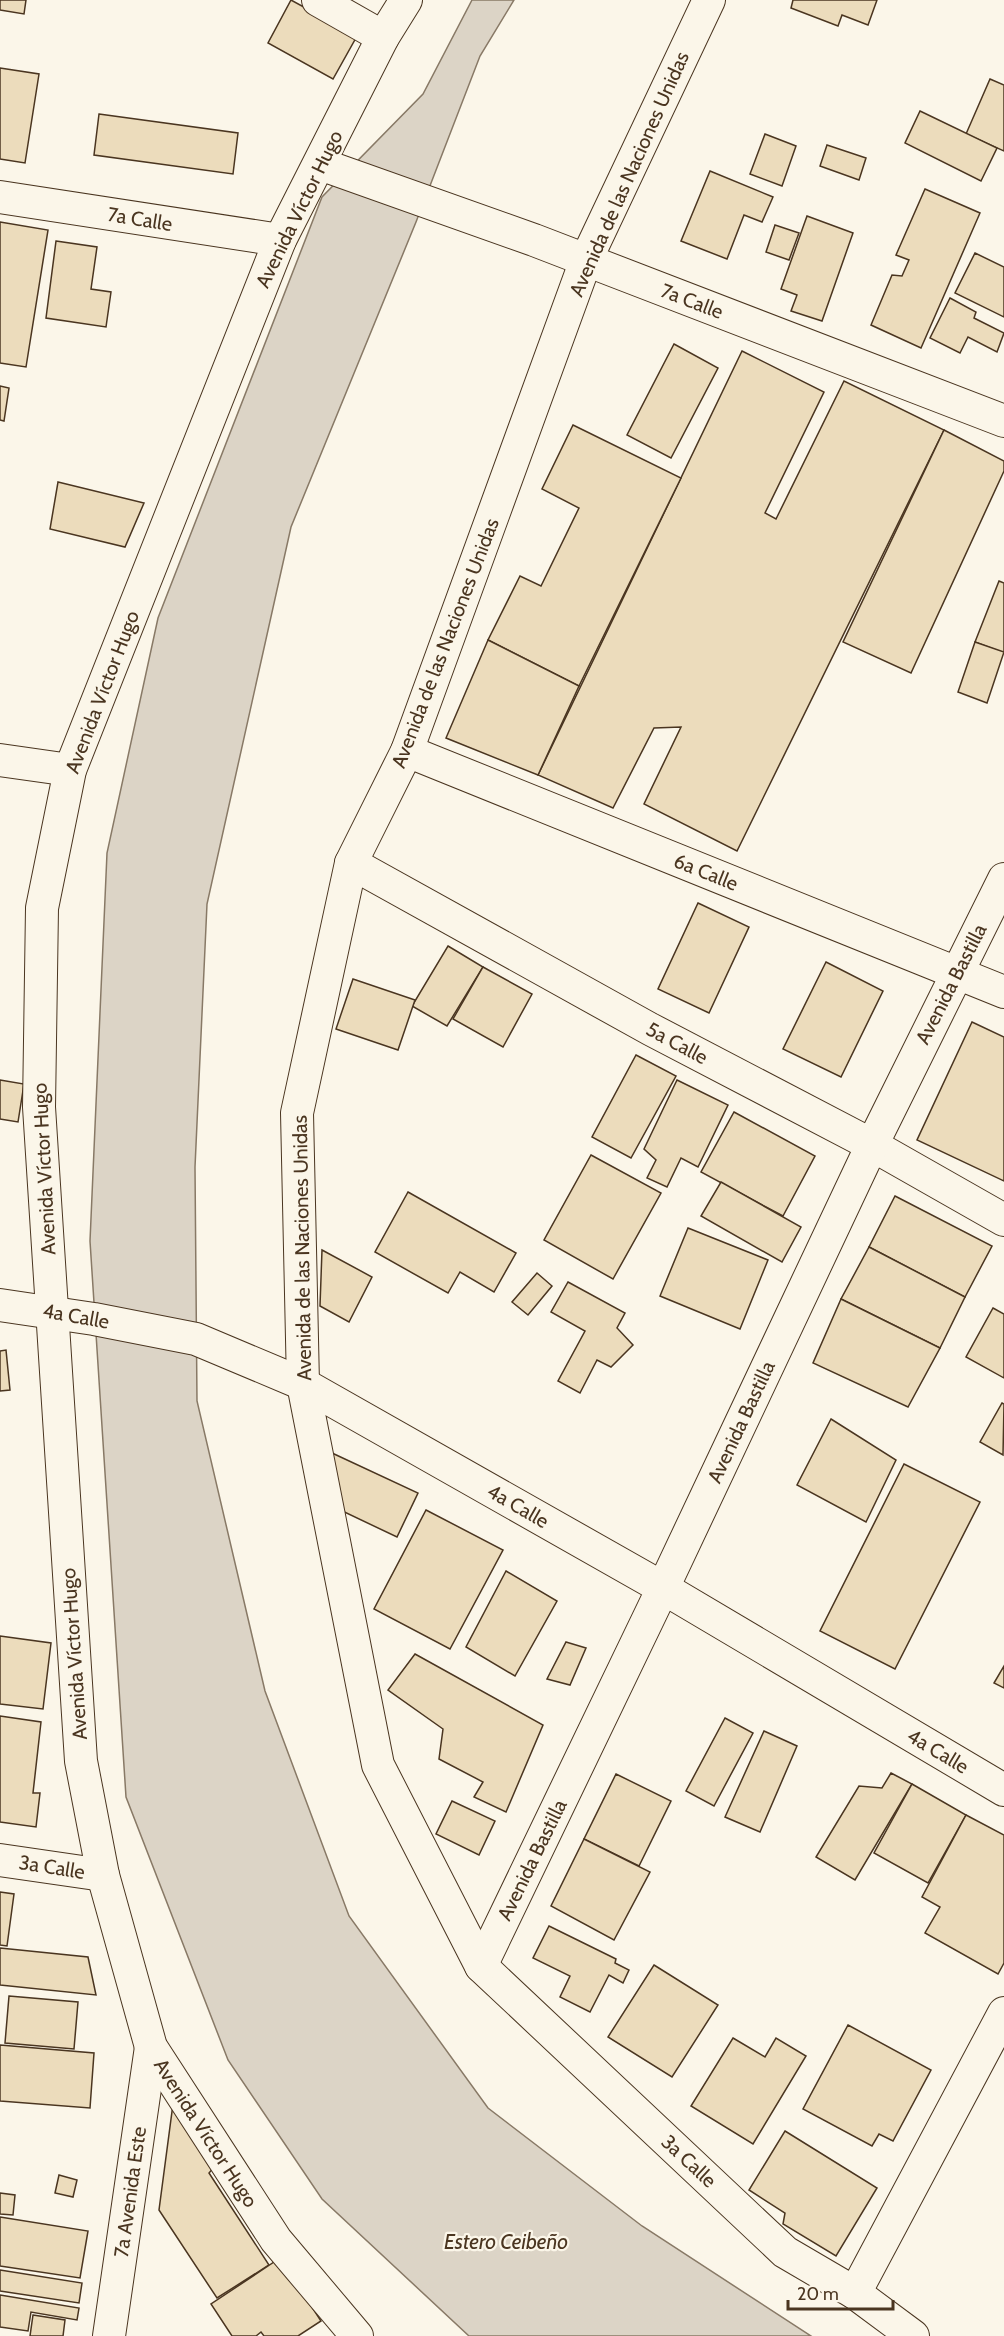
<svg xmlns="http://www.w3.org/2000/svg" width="1004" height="2336" font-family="Cabin,sans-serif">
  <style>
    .water { fill: #dcd4c6; stroke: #887966; stroke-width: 1.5 }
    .building { fill: #ecdcbc; stroke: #4a3520; stroke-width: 1.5 }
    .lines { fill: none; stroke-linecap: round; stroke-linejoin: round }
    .minor-casing { stroke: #4a3520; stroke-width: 34 }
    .minor { stroke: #fbf6e9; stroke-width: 32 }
    .labels { text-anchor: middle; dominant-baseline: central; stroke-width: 4.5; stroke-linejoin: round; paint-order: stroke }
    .street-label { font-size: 20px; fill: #4a3520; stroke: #fbf6e9 }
    .water-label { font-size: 21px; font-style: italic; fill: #4a3520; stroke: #fbf6e9 }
  </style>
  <rect width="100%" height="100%" fill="#fbf6e9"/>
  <polygon class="water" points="472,0 514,0 480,56 416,222 291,527 207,904 195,1167 197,1401 265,1691 349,1916 488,2108 642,2226 811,2336 469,2336 322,2199 228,2060 126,1797 90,1241 107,853 158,618 322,197 423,94"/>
  <g class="building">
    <polygon points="0,0 26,0 24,14 0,10"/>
    <polygon points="291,0 357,36 333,79 268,43"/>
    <polygon points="793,0 877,0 868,25 842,15 838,26 791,8"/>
    <polygon points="0,68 39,74 25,163 0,159"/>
    <polygon points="990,79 1004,85 1004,151 966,134"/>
    <polygon points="920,111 997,148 981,181 905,143"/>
    <polygon points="99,114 238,133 233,174 94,155"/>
    <polygon points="765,134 796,146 782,186 750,174"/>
    <polygon points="827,145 866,158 859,180 820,166"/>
    <polygon points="710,171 773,197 762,222 744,215 727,259 681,241"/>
    <polygon points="925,189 980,213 921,348 871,325 892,275 902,276 909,260 896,255"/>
    <polygon points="807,216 853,233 822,321 791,311 797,295 781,289"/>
    <polygon points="0,222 48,230 26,367 0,363"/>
    <polygon points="775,225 799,233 789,260 766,252"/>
    <polygon points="56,241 97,247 91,289 111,292 106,327 46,318"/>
    <polygon points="975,253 1004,267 1004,317 955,293"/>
    <polygon points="950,298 976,312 974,318 1004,333 997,352 968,337 960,353 930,338"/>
    <polygon points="674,344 718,368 671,458 627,435"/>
    <polygon points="742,351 824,392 765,513 776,519 844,381 944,430 737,851 644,804 681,727 654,728 613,808 538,775"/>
    <polygon points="0,386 9,388 4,421 0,420"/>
    <polygon points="573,425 681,478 579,686 488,640 520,576 541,586 579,508 542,489"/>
    <polygon points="944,430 1004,461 1004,471 911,673 843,642"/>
    <polygon points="58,482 144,503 125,547 50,529"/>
    <polygon points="999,581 1004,583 1004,653 975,642"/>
    <polygon points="488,640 579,686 538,775 446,738"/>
    <polygon points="975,642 1004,652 987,703 958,692"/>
    <polygon points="698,903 749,927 709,1013 658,989"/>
    <polygon points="448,946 483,967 447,1026 412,1006"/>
    <polygon points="826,962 883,991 841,1077 783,1049"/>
    <polygon points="483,967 532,994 503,1047 453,1019"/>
    <polygon points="353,979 415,1000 398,1050 336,1029"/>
    <polygon points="972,1022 1004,1037 1004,1181 917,1140"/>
    <polygon points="636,1055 676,1076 631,1158 592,1137"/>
    <polygon points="0,1080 24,1084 18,1122 0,1119"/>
    <polygon points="677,1080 728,1105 698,1167 681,1158 667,1187 647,1178 656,1160 644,1149"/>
    <polygon points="734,1112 815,1156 783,1216 701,1172"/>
    <polygon points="591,1155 661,1193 613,1279 544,1240"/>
    <polygon points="721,1182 801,1227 782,1262 701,1216"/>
    <polygon points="408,1192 516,1253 494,1292 460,1272 448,1293 375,1252"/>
    <polygon points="895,1196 992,1246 965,1297 869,1247"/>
    <polygon points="688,1228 768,1260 740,1329 660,1296"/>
    <polygon points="869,1247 965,1297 940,1348 841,1299"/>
    <polygon points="322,1250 372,1277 349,1322 320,1306"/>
    <polygon points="537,1273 552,1286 528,1315 512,1302"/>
    <polygon points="568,1282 625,1313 617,1328 633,1345 611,1367 597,1360 580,1393 558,1381 585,1331 551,1312"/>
    <polygon points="841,1299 940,1348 908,1407 813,1363"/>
    <polygon points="993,1308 1004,1314 1004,1378 966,1357"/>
    <polygon points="6,1350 10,1390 0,1391 0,1351"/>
    <polygon points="1002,1403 1004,1404 1003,1455 980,1442"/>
    <polygon points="831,1419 896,1460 866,1522 797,1485"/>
    <polygon points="332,1453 418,1493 397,1537 336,1508"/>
    <polygon points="904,1464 980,1502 895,1669 820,1631"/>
    <polygon points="426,1510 503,1550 450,1649 374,1609"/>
    <polygon points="506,1571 557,1601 515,1676 466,1647"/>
    <polygon points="0,1636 51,1643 43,1709 0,1704"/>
    <polygon points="566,1642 586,1648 570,1685 547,1679"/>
    <polygon points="415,1654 543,1725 506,1812 474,1797 483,1782 439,1759 443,1729 388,1690"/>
    <polygon points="1004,1666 1004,1688 994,1683"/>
    <polygon points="0,1716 41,1722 33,1793 40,1793 36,1827 0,1822"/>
    <polygon points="725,1718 753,1733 714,1806 686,1791"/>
    <polygon points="764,1731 797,1746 760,1832 725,1817"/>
    <polygon points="891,1773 912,1784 855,1880 816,1857 859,1786 882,1788"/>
    <polygon points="616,1774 671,1801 639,1866 584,1839"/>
    <polygon points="912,1784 966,1815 928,1883 874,1853"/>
    <polygon points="452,1801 495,1821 479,1855 436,1834"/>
    <polygon points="966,1815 1004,1835 1004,1963 998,1974 925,1933 940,1907 922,1897"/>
    <polygon points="584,1839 650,1872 614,1940 551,1906"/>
    <polygon points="0,1892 14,1894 7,1946 0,1945"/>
    <polygon points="549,1926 616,1959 615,1963 629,1970 623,1983 609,1975 590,2012 560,1997 570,1976 533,1958"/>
    <polygon points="0,1948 88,1957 96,1995 0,1985"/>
    <polygon points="654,1965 718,2005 672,2077 608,2037"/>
    <polygon points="9,1996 78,2002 74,2049 5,2043"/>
    <polygon points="848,2025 931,2070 893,2141 879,2134 872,2146 803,2109"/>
    <polygon points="733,2038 765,2057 776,2038 806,2056 753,2144 691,2106"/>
    <polygon points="0,2045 94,2053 90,2108 0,2101"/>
    <polygon points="173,2104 216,2165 209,2173 269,2265 217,2298 159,2210"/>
    <polygon points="785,2131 877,2188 836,2256 783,2224 785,2213 749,2190"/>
    <polygon points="59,2175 77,2180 73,2197 55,2193"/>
    <polygon points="0,2193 15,2195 13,2215 0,2214"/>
    <polygon points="0,2217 88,2231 80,2278 0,2266"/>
    <polygon points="280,2258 321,2321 298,2336 264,2336 261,2332 256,2336 232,2336 211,2304"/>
    <polygon points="0,2270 82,2283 79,2303 0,2291"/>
    <polygon points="0,2295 79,2308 77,2320 31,2312 28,2331 0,2327"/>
    <polygon points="33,2315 65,2320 63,2336 30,2336"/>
  </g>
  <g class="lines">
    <defs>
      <g id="minor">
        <polyline points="318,0 383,37"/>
        <polyline points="709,0 586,260 407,751 351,863 297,1113 303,1384 378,1765 481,1966 785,2252 855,2293 913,2336"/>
        <polyline points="320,164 534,240 1004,421"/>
        <polyline points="0,197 280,240"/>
        <polyline points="407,751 1004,992"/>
        <polyline points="0,760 70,770"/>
        <polyline points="351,863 650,1029 872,1145 1004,1220"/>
        <polyline points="0,1305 94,1319 196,1339 303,1384 663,1588 1004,1790"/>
        <polyline points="0,1860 103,1875"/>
        <polyline points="481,1966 663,1588 872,1145 1004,879"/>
        <polyline points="855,2293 1004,2013"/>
        <polyline points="109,2336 151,2047"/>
        <polyline points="357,2336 276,2240 151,2047 103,1875 81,1761 39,1107 42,908 70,770 280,240 383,37 406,0"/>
      </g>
    </defs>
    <use href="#minor" class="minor-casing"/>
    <use href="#minor" class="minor"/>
  </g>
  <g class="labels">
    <g class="street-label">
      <text transform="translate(629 174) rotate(-66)">Avenida de las Naciones Unidas</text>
      <text transform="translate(299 209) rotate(-64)">Avenida Víctor Hugo</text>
      <text transform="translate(140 219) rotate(9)">7a Calle</text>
      <text transform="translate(692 301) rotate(21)">7a Calle</text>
      <text transform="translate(445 643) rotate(-69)">Avenida de las Naciones Unidas</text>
      <text transform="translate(102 692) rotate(-69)">Avenida Víctor Hugo</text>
      <text transform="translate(706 872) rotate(22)">6a Calle</text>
      <text transform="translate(951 984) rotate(-63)">Avenida Bastilla</text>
      <text transform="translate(677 1043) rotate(28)">5a Calle</text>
      <text transform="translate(44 1169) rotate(-93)">Avenida Víctor Hugo</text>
      <text transform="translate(302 1248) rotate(-91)">Avenida de las Naciones Unidas</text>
      <text transform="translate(76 1316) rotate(10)">4a Calle</text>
      <text transform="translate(741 1422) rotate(-65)">Avenida Bastilla</text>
      <text transform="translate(518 1506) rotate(30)">4a Calle</text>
      <text transform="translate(74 1654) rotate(-94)">Avenida Víctor Hugo</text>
      <text transform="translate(938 1751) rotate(31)">4a Calle</text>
      <text transform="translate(532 1860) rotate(-64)">Avenida Bastilla</text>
      <text transform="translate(52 1867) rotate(9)">3a Calle</text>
      <text transform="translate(206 2133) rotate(57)">Avenida Víctor Hugo</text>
      <text transform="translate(689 2161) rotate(43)">3a Calle</text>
      <text transform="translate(130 2192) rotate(-82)">7a Avenida Este</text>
    </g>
    <g class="water-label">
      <text x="506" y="2241">Estero Ceibeño</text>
    </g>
  </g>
  <path d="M788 2300v9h105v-9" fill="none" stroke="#4a3520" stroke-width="3"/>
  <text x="797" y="2300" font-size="18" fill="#4a3520" stroke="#fbf6e9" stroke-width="4.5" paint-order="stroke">20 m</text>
</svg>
